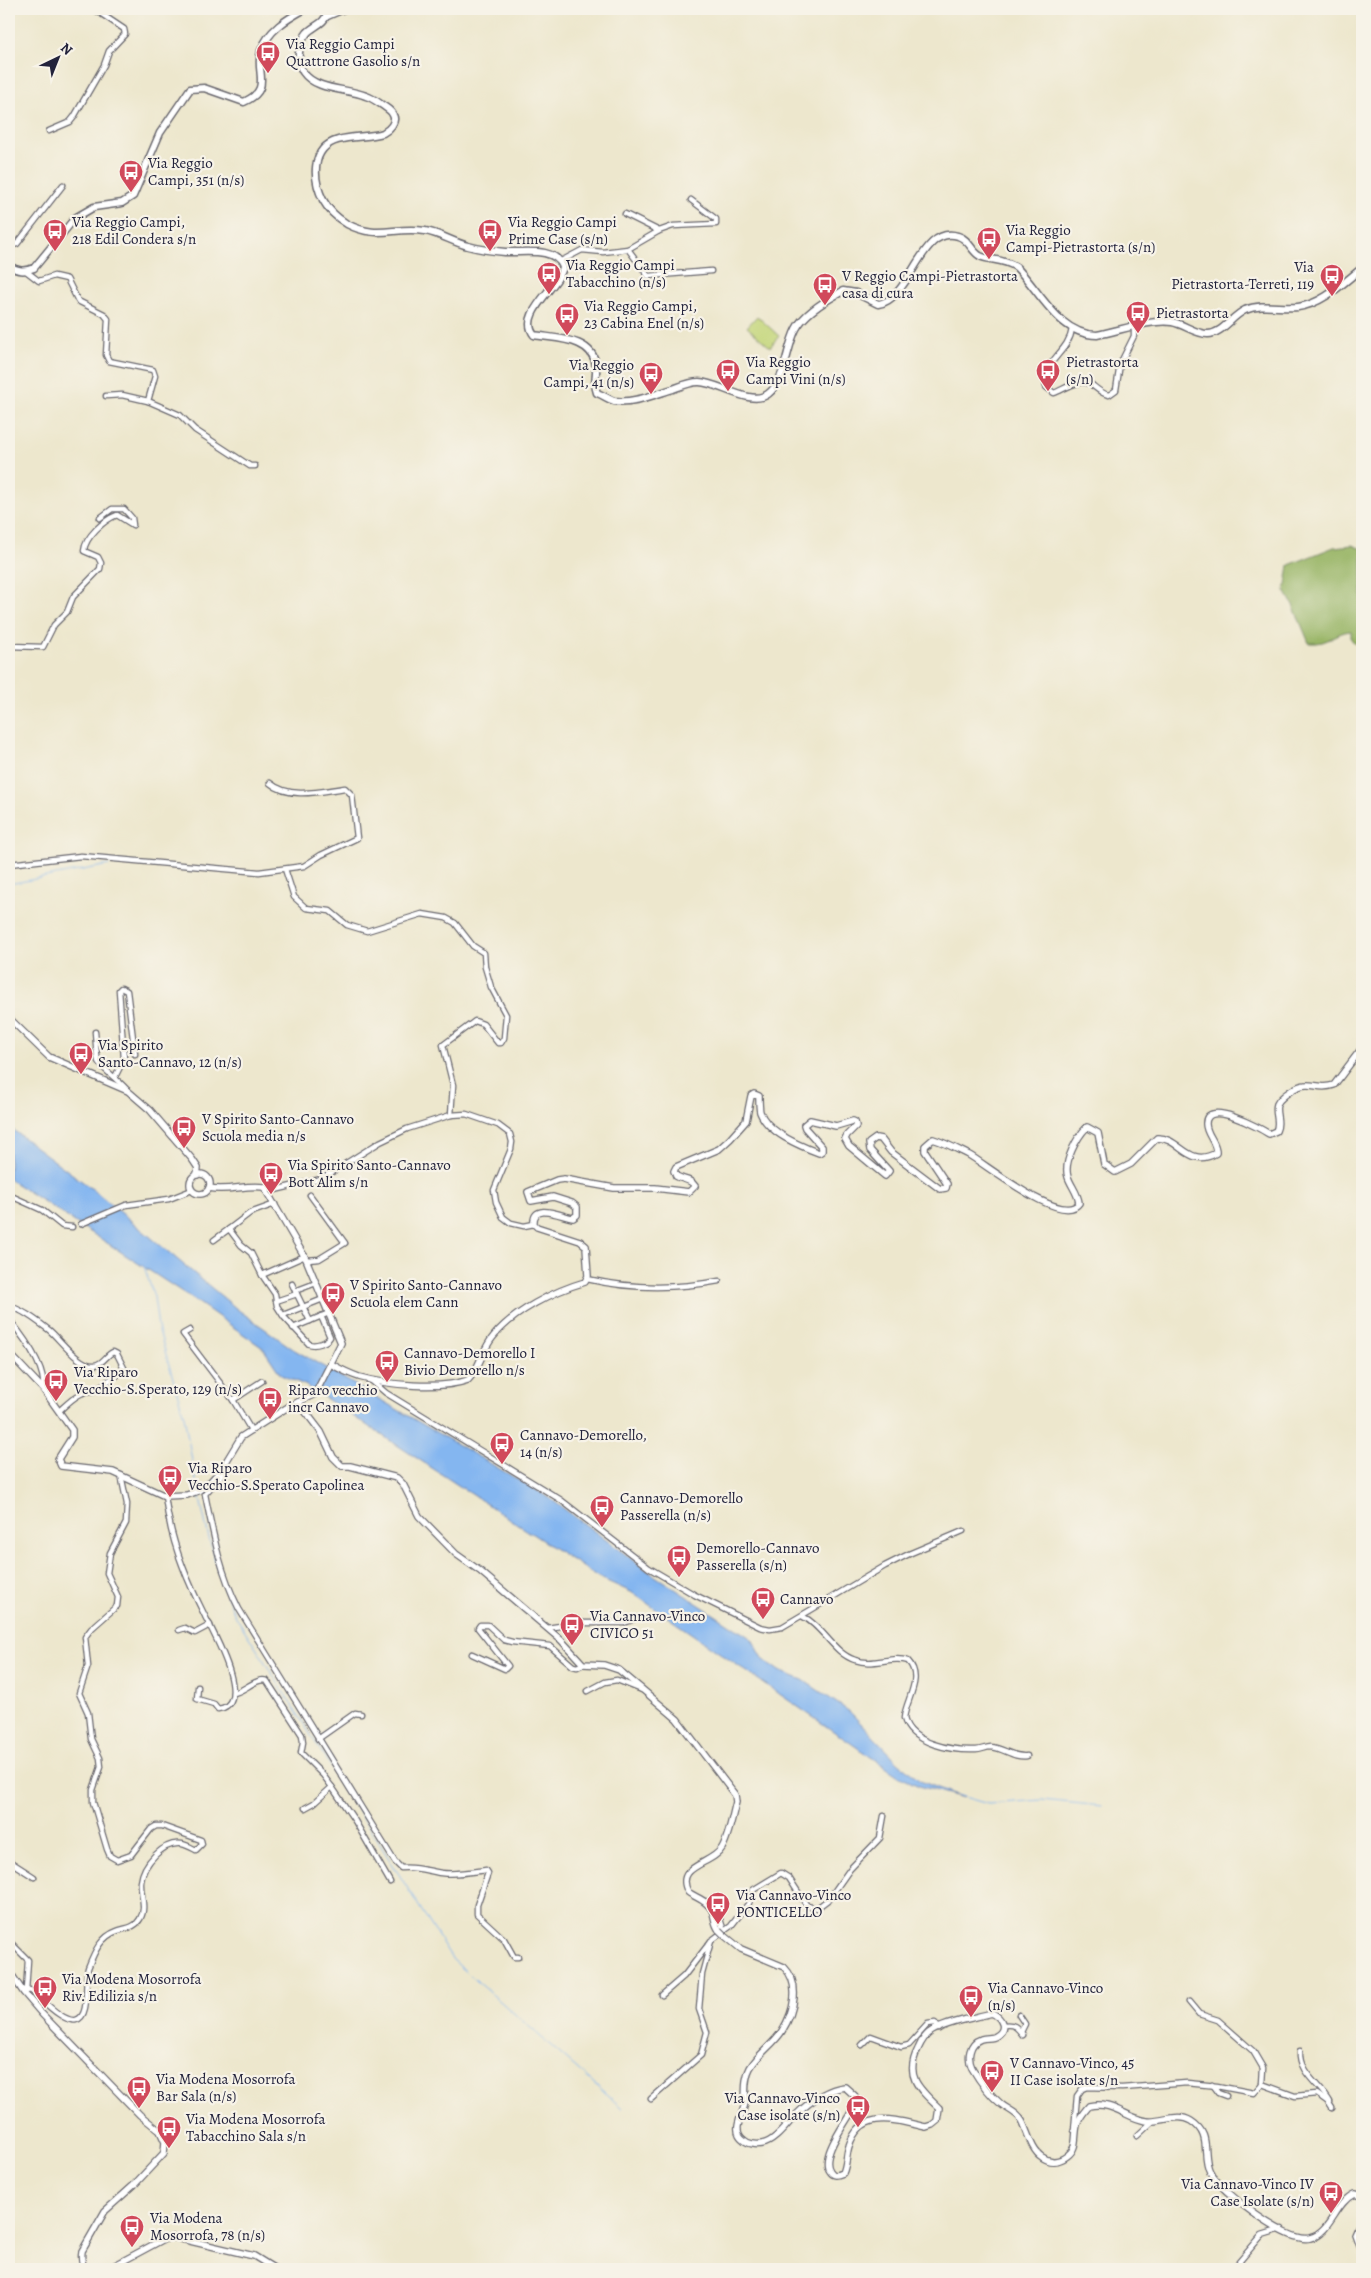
<svg xmlns="http://www.w3.org/2000/svg" width="1371" height="2278" font-family="Alegreya,serif">
  <style>
    .green { fill: #c3d578; stroke: #727c5a }
    .forest { fill: #9ab668; stroke: #5e6c52 }
    .water { fill: #84b6f0; stroke: #536c96 }
    .lines { fill: none; stroke-linecap: round; stroke-linejoin: round }
    .stream { stroke: #84b6f0; stroke-width: 1 }
    .minor-casing { stroke: #69676e; stroke-width: 7 }
    .tertiary-casing { stroke: #69676e; stroke-width: 8 }
    .secondary-casing { stroke: #69676e; stroke-width: 9 }
    .minor { stroke: #fff; stroke-width: 4.5 }
    .tertiary { stroke: #fff; stroke-width: 5.5 }
    .secondary { stroke: #fff; stroke-width: 6 }
    .tertiary-bridge-casing { stroke: #69676e; stroke-width: 8; stroke-linecap: butt }
    .tertiary-bridge { stroke: #fff; stroke-width: 5.5 }
    .labels { text-anchor: middle; dominant-baseline: central; stroke-width: 4.5; stroke-linejoin: round; paint-order: stroke }
    .poi-label { font-size: 15px; fill: #22223b; stroke: #f7f3e8; text-anchor: start }
  </style>
  <rect width="100%" height="100%" fill="#f7f3e8"/>
  <filter id="ink" filterUnits="userSpaceOnUse"><feTurbulence type="fractalNoise" baseFrequency=".02" numOctaves="2"/><feDisplacementMap in="SourceGraphic" scale="10" xChannelSelector="R" yChannelSelector="G"/><feConvolveMatrix kernelMatrix="1 2 1 2 8 2 1 2 1" color-interpolation-filters="sRGB"/></filter>
  <filter id="wash" filterUnits="userSpaceOnUse"><feTurbulence type="fractalNoise" baseFrequency=".0096" numOctaves="4" result="noise"/><feDisplacementMap in="SourceGraphic" scale="20" xChannelSelector="R" yChannelSelector="G"/><feGaussianBlur stdDeviation="1.12" result="paint"/><feColorMatrix in="noise" values="0 0 0 0 0 0 0 0 0 0 0 0 0 0 0 0 0 1.4 0 .05"/><feComposite in="paint" operator="in"/></filter>
  <g filter="url(#wash)">
    <rect width="100%" height="100%" fill="#ede7cd"/>
    <polygon class="green" points="757,316 779,336 770,347 747,327"/>
    <path class="forest" d="M1352 545 1362 549V652L1351 639V631C1334 632 1330 645 1309 643L1293 605 1285 591 1289 565 1334 547Z"/>
    <polygon class="water" points="9,1127 95,1191 237,1309 293,1349 548,1497 652,1574 752,1639 764,1660 779,1671 803,1680 850,1712 898,1762 920,1781 964,1798 919,1786 900,1777 631,1592 598,1577 307,1386 281,1375 263,1348 196,1301 9,1179"/>
    <g class="lines">
      <g class="stream">
        <polyline points="9,884 109,865"/>
        <polyline points="144,1266 154,1297 158,1327 184,1416 197,1488"/>
        <path d="M199 1494C208 1536 217 1576 235 1615L453 1960 622 2108"/>
        <polyline points="957,1795 988,1804 1042,1800 1102,1806"/>
      </g>
    </g>
  </g>
  <g filter="url(#ink)">
    <g class="lines">
      <defs>
        <g id="minor">
          <polyline points="325,18 346,9"/>
          <polyline points="49,131 70,122 74,117 104,65 109,51 125,34 124,29 94,9"/>
          <polyline points="625,214 659,231"/>
          <polyline points="9,246 17,244 63,185"/>
          <polyline points="628,249 659,231 673,226 716,224 716,219 691,200"/>
          <polyline points="561,261 582,250 603,252 628,249 648,276 711,271"/>
          <polyline points="26,271 39,281 54,276 67,279 78,301 104,314 108,319 106,355 109,361 153,370 155,376 148,401 180,415 195,430 250,466 255,466"/>
          <path d="M1072 329C1069 353 1040 362 1046 387L1054 393C1065 389 1080 377 1092 385 1097 389 1102 394 1109 395L1116 390 1120 364 1134 336V328"/>
          <polyline points="106,396 122,395 148,401"/>
          <path d="M9 646 43 647 54 625 67 612 73 597 100 569 101 563 98 557 84 551C85 537 104 520 117 515L133 525 132 518 124 509H112L100 518"/>
          <path d="M9 864 81 856 259 872 304 866 321 855 357 838 352 795 345 788C322 791 290 800 270 783"/>
          <polyline points="285,869 294,897 306,908 330,911 347,925 367,931 422,914 446,918 455,923 473,946 484,953 485,967 491,987 506,1015 504,1038 501,1043 498,1043 483,1024 475,1021 443,1045 453,1085 451,1115"/>
          <path d="M95 1032C96 1041 96 1053 98 1061 99 1066 122 1083 127 1090"/>
          <polyline points="115,1077 124,1059 119,990 121,988 127,991 135,1054"/>
          <polyline points="264,1187 275,1190 321,1179 380,1142 407,1129 451,1115 466,1114 498,1125 510,1134 512,1142 511,1149 494,1190 496,1202 503,1217 511,1223 524,1226 534,1224"/>
          <polyline points="9,1195 42,1210 62,1226 72,1227"/>
          <polyline points="81,1224 126,1205 169,1199 192,1190"/>
          <polyline points="229,1229 250,1213 275,1204"/>
          <path d="M214 1240 229 1229 241 1245 251 1253 262 1275 275 1294 277 1306 284 1317 309 1344C316 1346 326 1343 330 1337L321 1316"/>
          <polyline points="307,1260 319,1259 345,1243 310,1195"/>
          <polyline points="262,1275 305,1256"/>
          <path d="M587 1279C630 1289 676 1289 719 1281"/>
          <polyline points="292,1284 310,1321"/>
          <polyline points="295,1291 316,1283"/>
          <polyline points="276,1301 297,1294"/>
          <path d="M9 1306C23 1310 37 1321 49 1330 60 1339 79 1367 95 1365 104 1363 106 1355 113 1352L117 1354 125 1370 93 1391C80 1390 68 1403 59 1411"/>
          <polyline points="283,1315 323,1299"/>
          <path d="M9 1319C22 1335 47 1368 43 1389"/>
          <polyline points="293,1328 329,1313"/>
          <polyline points="190,1330 183,1334 233,1400 251,1430"/>
          <polyline points="372,1381 386,1393 561,1500 649,1568 695,1595 760,1627 770,1629 782,1627 885,1566 911,1553 963,1531"/>
          <polyline points="233,1400 262,1381"/>
          <path d="M223 1466 226 1471 205 1494C213 1534 220 1572 239 1609L395 1862 401 1868C416 1866 427 1871 441 1873 456 1875 471 1872 486 1870L488 1873 477 1905V1914L504 1939 514 1957H518"/>
          <path d="M165 1496C168 1521 174 1544 183 1567 189 1583 197 1600 205 1616 212 1631 255 1705 218 1709L214 1704 197 1699 198 1687"/>
          <path d="M802 1616C823 1626 833 1653 855 1660 874 1667 891 1655 908 1661 924 1678 906 1699 904 1718 910 1744 953 1751 976 1750 981 1750 986 1747 991 1747 1004 1748 1013 1758 1027 1756"/>
          <polyline points="547,1628 580,1623 624,1623 637,1618"/>
          <polyline points="179,1630 185,1628 195,1633 210,1625"/>
          <polyline points="472,1654 505,1669 508,1666 478,1628 480,1625 488,1625 504,1640 512,1642 550,1646 573,1666 577,1667 583,1664"/>
          <polyline points="588,1691 605,1682 617,1680 642,1690"/>
          <path d="M233 1693C244 1692 256 1677 267 1681L302 1735 303 1742 301 1753 323 1775 332 1787 314 1803 305 1808"/>
          <polyline points="318,1739 355,1713 361,1714"/>
          <polyline points="332,1787 355,1821 390,1882"/>
          <polyline points="9,1861 34,1877"/>
          <polyline points="724,1931 731,1926 749,1903 753,1890 781,1873 789,1878 807,1906 817,1908 829,1899 850,1869 880,1838 884,1816"/>
          <polyline points="9,1941 28,1960 26,1991"/>
          <path d="M23 1992 30 1990C41 1998 63 2023 76 2020 91 2017 84 1982 88 1968 94 1953 100 1937 117 1931 126 1928 135 1928 140 1919 147 1908 140 1894 141 1882 143 1864 163 1841 182 1844 187 1845 192 1848 196 1850L202 1844 201 1840 162 1826H156L151 1829 131 1855 117 1860 110 1856 107 1849 93 1802V1790L101 1767 100 1758 91 1739 88 1713 79 1693 88 1666 85 1637 91 1629 117 1606 118 1597 107 1573 110 1553 126 1523 127 1504 121 1475"/>
          <polyline points="662,1995 684,1976 711,1941"/>
          <polyline points="1189,2002 1199,2014 1218,2020 1253,2051 1263,2068 1262,2084"/>
          <polyline points="1019,2015 1025,2024 1021,2032"/>
          <path d="M1004 2025C1014 2024 1016 2026 1023 2035"/>
          <polyline points="862,2045 871,2036 901,2047 909,2045 928,2024 935,2023 939,2029"/>
          <path d="M1300 2051C1298 2073 1321 2085 1330 2102"/>
          <polyline points="1212,2085 1218,2093 1226,2096"/>
          <polyline points="651,2099 701,2055 707,2032 699,2009 702,1974 711,1941 724,1931 716,1907 710,1901 706,1902"/>
          <polyline points="1074,2130 1077,2096 1082,2089 1087,2087 1122,2088 1187,2083 1217,2086 1254,2093 1262,2084 1295,2096 1317,2094 1328,2102 1332,2108"/>
          <polyline points="1137,2136 1152,2122"/>
          <polyline points="1233,2269 1262,2235 1282,2229"/>
        </g>
        <g id="tertiary">
          <polyline points="9,1018 49,1057 128,1091 150,1110 192,1159 198,1168 197,1175"/>
          <circle cx="200" cy="1184" r="10"/>
          <path d="M9 1353 43 1389 72 1430V1437L58 1459 61 1466 113 1472 165 1496 187 1495 198 1491 209 1483 221 1470 241 1437 288 1407 315 1394 341 1343 306 1259 264 1187C246 1184 228 1192 209 1188"/>
          <path d="M331 1364C340 1369 350 1374 359 1377 387 1385 441 1390 468 1380 480 1368 482 1350 493 1337 514 1311 554 1291 585 1282L588 1276 586 1246 580 1241 537 1227 534 1224C532 1201 563 1217 573 1218L577 1215V1207L572 1203 553 1197 531 1201 528 1192 557 1180 564 1179 614 1188H655L689 1192 695 1186C691 1179 683 1180 676 1176L674 1171 676 1167 719 1149 730 1139 746 1121 751 1096 754 1094 759 1096C759 1101 759 1107 760 1112 768 1133 800 1146 819 1153L822 1151V1147L805 1128 804 1125 810 1120 836 1126 853 1121 855 1122 856 1126 847 1135 845 1139 849 1146 885 1176 889 1171 870 1150 869 1143 876 1138 881 1139 891 1152 936 1186 940 1189 946 1188 947 1184 925 1151V1146L933 1139C946 1143 957 1149 969 1155 987 1165 1063 1227 1079 1203 1078 1193 1071 1186 1068 1177 1063 1162 1077 1137 1087 1127L1098 1133 1104 1164 1115 1172 1131 1164 1157 1138C1180 1137 1188 1169 1216 1153 1217 1142 1206 1135 1206 1124 1205 1098 1260 1128 1269 1134L1276 1131C1281 1122 1274 1113 1277 1104 1279 1099 1282 1098 1285 1095 1310 1075 1314 1092 1334 1085L1362 1048"/>
          <path d="M298 1402 321 1432 333 1457 342 1466H350L397 1478 403 1484 419 1516 456 1554 480 1571 561 1640 583 1664 604 1665 619 1670 643 1690 677 1719 735 1795 736 1802C732 1817 729 1836 722 1848 712 1865 674 1865 688 1892 696 1898 707 1900 712 1910 715 1917 714 1924 719 1930"/>
          <path d="M725 1936 741 1949 784 1967C801 1984 794 2012 782 2031 774 2044 758 2054 750 2068 744 2079 746 2090 745 2102 744 2114 730 2130 744 2140 748 2144 756 2145 762 2144 775 2142 787 2124 796 2115 809 2102 827 2089 845 2087L855 2096C856 2100 856 2103 854 2107 847 2122 819 2156 830 2171 834 2177 838 2175 843 2173 847 2164 846 2155 849 2146 861 2107 897 2121 926 2127L932 2125 937 2121 939 2108C919 2089 904 2076 918 2049 921 2042 925 2035 932 2031 948 2022 974 2018 992 2013 1002 2018 1008 2029 996 2036 992 2039 986 2037 981 2039 969 2043 967 2058 972 2068 979 2080 990 2095 1001 2104 1008 2110 1017 2112 1022 2121 1028 2132 1031 2150 1042 2157 1050 2163 1059 2162 1067 2156 1078 2148 1074 2137 1077 2125 1079 2117 1084 2112 1089 2106 1114 2101 1125 2118 1147 2121 1162 2123 1177 2112 1191 2121 1213 2135 1201 2154 1210 2172 1221 2192 1288 2244 1310 2238 1331 2233 1335 2203 1354 2194L1362 2196"/>
          <path d="M9 1971 24 1993 42 2014 140 2115 160 2131 165 2142 164 2153 134 2185 105 2211 82 2251C81 2258 81 2265 87 2269"/>
          <polyline points="1362,2218 1355,2234 1359,2245 1362,2248"/>
          <polyline points="108,2269 162,2240 173,2237 254,2256 275,2269"/>
        </g>
        <g id="secondary">
          <path d="M325 9 327 13C325 24 313 26 307 33 298 44 296 61 303 72 316 91 347 88 366 96 373 98 379 103 385 107 388 109 392 112 393 115 397 122 389 130 383 133 372 137 351 136 338 140 310 148 313 180 323 200 329 211 337 218 347 224 378 240 394 226 425 231 439 233 453 242 468 246 479 249 493 251 505 252 523 253 555 246 563 267 559 287 517 314 534 335 555 339 593 337 596 366 597 376 593 383 597 393 603 395 608 399 614 401 632 404 656 394 673 389 681 386 690 382 699 382 718 382 751 407 768 394 786 380 786 348 796 329 804 313 828 299 843 291L856 293 878 304C912 299 920 224 958 236 969 239 971 251 980 256 990 261 1002 258 1016 267 1040 291 1059 335 1097 335 1119 331 1150 319 1172 322 1184 324 1195 334 1208 334 1222 334 1232 316 1245 310 1262 303 1281 309 1298 307 1323 304 1343 283 1362 268"/>
          <path d="M9 266C18 271 24 272 34 268L75 218 94 207 122 203 133 196 160 133 190 89 204 88 244 102C273 89 255 73 261 51 268 30 287 19 305 9"/>
        </g>
      </defs>
      <use href="#minor" class="minor-casing"/>
      <use href="#tertiary" class="tertiary-casing"/>
      <use href="#secondary" class="secondary-casing"/>
      <use href="#minor" class="minor"/>
      <use href="#tertiary" class="tertiary"/>
      <use href="#secondary" class="secondary"/>
      <defs>
        <polyline id="tertiary-bridge" points="719,1930 725,1936"/>
      </defs>
      <use href="#tertiary-bridge" class="tertiary-bridge-casing"/>
      <use href="#tertiary-bridge" class="tertiary-bridge"/>
    </g>
  </g>
  <defs>
    <symbol id="bus-pin" viewBox="-11 -11 22 30"><path d="M0 17L-7.5 6A9.5 9.5 0 1 1 7.5 6Z" fill="#d1495b" stroke="#f7f3e8"/><path d="M-5-6H5V4H4V6H2V4H-2V6H-4V4H-5ZM-3.5-4V0h7V-4ZM-3.5 1.2v1.5H-2V1.2ZM2 1.2v1.5H3.5V1.2Z" fill="#fff"/></symbol>
  </defs>
  <g fill-rule="evenodd">
    <use href="#bus-pin" x="254" y="39" width="28" height="38"/>
    <use href="#bus-pin" x="117" y="158" width="28" height="38"/>
    <use href="#bus-pin" x="41" y="217" width="28" height="38"/>
    <use href="#bus-pin" x="476" y="217" width="28" height="38"/>
    <use href="#bus-pin" x="975" y="225" width="28" height="38"/>
    <use href="#bus-pin" x="535" y="260" width="28" height="38"/>
    <use href="#bus-pin" x="1318" y="262" width="28" height="38"/>
    <use href="#bus-pin" x="811" y="271" width="28" height="38"/>
    <use href="#bus-pin" x="1124" y="299" width="28" height="38"/>
    <use href="#bus-pin" x="553" y="301" width="28" height="38"/>
    <use href="#bus-pin" x="714" y="357" width="28" height="38"/>
    <use href="#bus-pin" x="1034" y="357" width="28" height="38"/>
    <use href="#bus-pin" x="637" y="360" width="28" height="38"/>
    <use href="#bus-pin" x="67" y="1040" width="28" height="38"/>
    <use href="#bus-pin" x="170" y="1114" width="28" height="38"/>
    <use href="#bus-pin" x="257" y="1160" width="28" height="38"/>
    <use href="#bus-pin" x="319" y="1280" width="28" height="38"/>
    <use href="#bus-pin" x="373" y="1348" width="28" height="38"/>
    <use href="#bus-pin" x="42" y="1367" width="28" height="38"/>
    <use href="#bus-pin" x="256" y="1385" width="28" height="38"/>
    <use href="#bus-pin" x="488" y="1430" width="28" height="38"/>
    <use href="#bus-pin" x="156" y="1463" width="28" height="38"/>
    <use href="#bus-pin" x="588" y="1493" width="28" height="38"/>
    <use href="#bus-pin" x="665" y="1543" width="28" height="38"/>
    <use href="#bus-pin" x="749" y="1585" width="28" height="38"/>
    <use href="#bus-pin" x="558" y="1611" width="28" height="38"/>
    <use href="#bus-pin" x="704" y="1890" width="28" height="38"/>
    <use href="#bus-pin" x="31" y="1974" width="28" height="38"/>
    <use href="#bus-pin" x="957" y="1983" width="28" height="38"/>
    <use href="#bus-pin" x="978" y="2058" width="28" height="38"/>
    <use href="#bus-pin" x="125" y="2074" width="28" height="38"/>
    <use href="#bus-pin" x="844" y="2093" width="28" height="38"/>
    <use href="#bus-pin" x="155" y="2114" width="28" height="38"/>
    <use href="#bus-pin" x="1317" y="2179" width="28" height="38"/>
    <use href="#bus-pin" x="118" y="2213" width="28" height="38"/>
  </g>
  <g class="labels">
    <g class="poi-label">
      <text x="286" y="44">Via Reggio Campi<tspan x="286" dy="17">Quattrone Gasolio s/n</tspan></text>
      <text x="148" y="163">Via Reggio<tspan x="148" dy="17">Campi, 351 (n/s)</tspan></text>
      <text x="72" y="222">Via Reggio Campi,<tspan x="72" dy="17">218 Edil Condera s/n</tspan></text>
      <text x="508" y="222">Via Reggio Campi<tspan x="508" dy="17">Prime Case (s/n)</tspan></text>
      <text x="1006" y="230">Via Reggio<tspan x="1006" dy="17">Campi-Pietrastorta (s/n)</tspan></text>
      <text x="566" y="265">Via Reggio Campi<tspan x="566" dy="17">Tabacchino (n/s)</tspan></text>
      <text x="1314" y="267" text-anchor="end">Via<tspan x="1314" dy="17">Pietrastorta-Terreti, 119</tspan></text>
      <text x="842" y="276">V Reggio Campi-Pietrastorta<tspan x="842" dy="17">casa di cura</tspan></text>
      <text x="584" y="306">Via Reggio Campi,<tspan x="584" dy="17">23 Cabina Enel (n/s)</tspan></text>
      <text x="1156" y="313">Pietrastorta</text>
      <text x="746" y="362">Via Reggio<tspan x="746" dy="17">Campi Vini (n/s)</tspan></text>
      <text x="1066" y="362">Pietrastorta<tspan x="1066" dy="17">(s/n)</tspan></text>
      <text x="634" y="365" text-anchor="end">Via Reggio<tspan x="634" dy="17">Campi, 41 (n/s)</tspan></text>
      <text x="98" y="1045">Via Spirito<tspan x="98" dy="17">Santo-Cannavo, 12 (n/s)</tspan></text>
      <text x="202" y="1119">V Spirito Santo-Cannavo<tspan x="202" dy="17">Scuola media n/s</tspan></text>
      <text x="288" y="1165">Via Spirito Santo-Cannavo<tspan x="288" dy="17">Bott Alim s/n</tspan></text>
      <text x="350" y="1285">V Spirito Santo-Cannavo<tspan x="350" dy="17">Scuola elem Cann</tspan></text>
      <text x="404" y="1353">Cannavo-Demorello I<tspan x="404" dy="17">Bivio Demorello n/s</tspan></text>
      <text x="74" y="1372">Via Riparo<tspan x="74" dy="17">Vecchio-S.Sperato, 129 (n/s)</tspan></text>
      <text x="288" y="1390">Riparo vecchio<tspan x="288" dy="17">incr Cannavo</tspan></text>
      <text x="520" y="1435">Cannavo-Demorello,<tspan x="520" dy="17">14 (n/s)</tspan></text>
      <text x="188" y="1468">Via Riparo<tspan x="188" dy="17">Vecchio-S.Sperato Capolinea</tspan></text>
      <text x="620" y="1498">Cannavo-Demorello<tspan x="620" dy="17">Passerella (n/s)</tspan></text>
      <text x="696" y="1548">Demorello-Cannavo<tspan x="696" dy="17">Passerella (s/n)</tspan></text>
      <text x="780" y="1599">Cannavo</text>
      <text x="590" y="1616">Via Cannavo-Vinco<tspan x="590" dy="17">CIVICO 51</tspan></text>
      <text x="736" y="1895">Via Cannavo-Vinco<tspan x="736" dy="17">PONTICELLO</tspan></text>
      <text x="62" y="1979">Via Modena Mosorrofa<tspan x="62" dy="17">Riv. Edilizia s/n</tspan></text>
      <text x="988" y="1988">Via Cannavo-Vinco<tspan x="988" dy="17">(n/s)</tspan></text>
      <text x="1010" y="2063">V Cannavo-Vinco, 45<tspan x="1010" dy="17">II Case isolate s/n</tspan></text>
      <text x="156" y="2079">Via Modena Mosorrofa<tspan x="156" dy="17">Bar Sala (n/s)</tspan></text>
      <text x="840" y="2098" text-anchor="end">Via Cannavo-Vinco<tspan x="840" dy="17">Case isolate (s/n)</tspan></text>
      <text x="186" y="2119">Via Modena Mosorrofa<tspan x="186" dy="17">Tabacchino Sala s/n</tspan></text>
      <text x="1314" y="2184" text-anchor="end">Via Cannavo-Vinco IV<tspan x="1314" dy="17">Case Isolate (s/n)</tspan></text>
      <text x="150" y="2218">Via Modena<tspan x="150" dy="17">Mosorrofa, 78 (n/s)</tspan></text>
    </g>
  </g>
  <rect width="1371" height="2278" fill="none" stroke="#f7f3e8" stroke-width="30"/>
  <g transform="translate(58 58) rotate(43)" stroke="#f7f3e8" stroke-width="4" paint-order="stroke">
  <path d="M0-4L9 19L0 12L-9 19Z" fill="#22223b"/>
  <text y="-8" font-size="14" font-weight="bold" text-anchor="middle" fill="#22223b">N</text>
  </g>
</svg>
